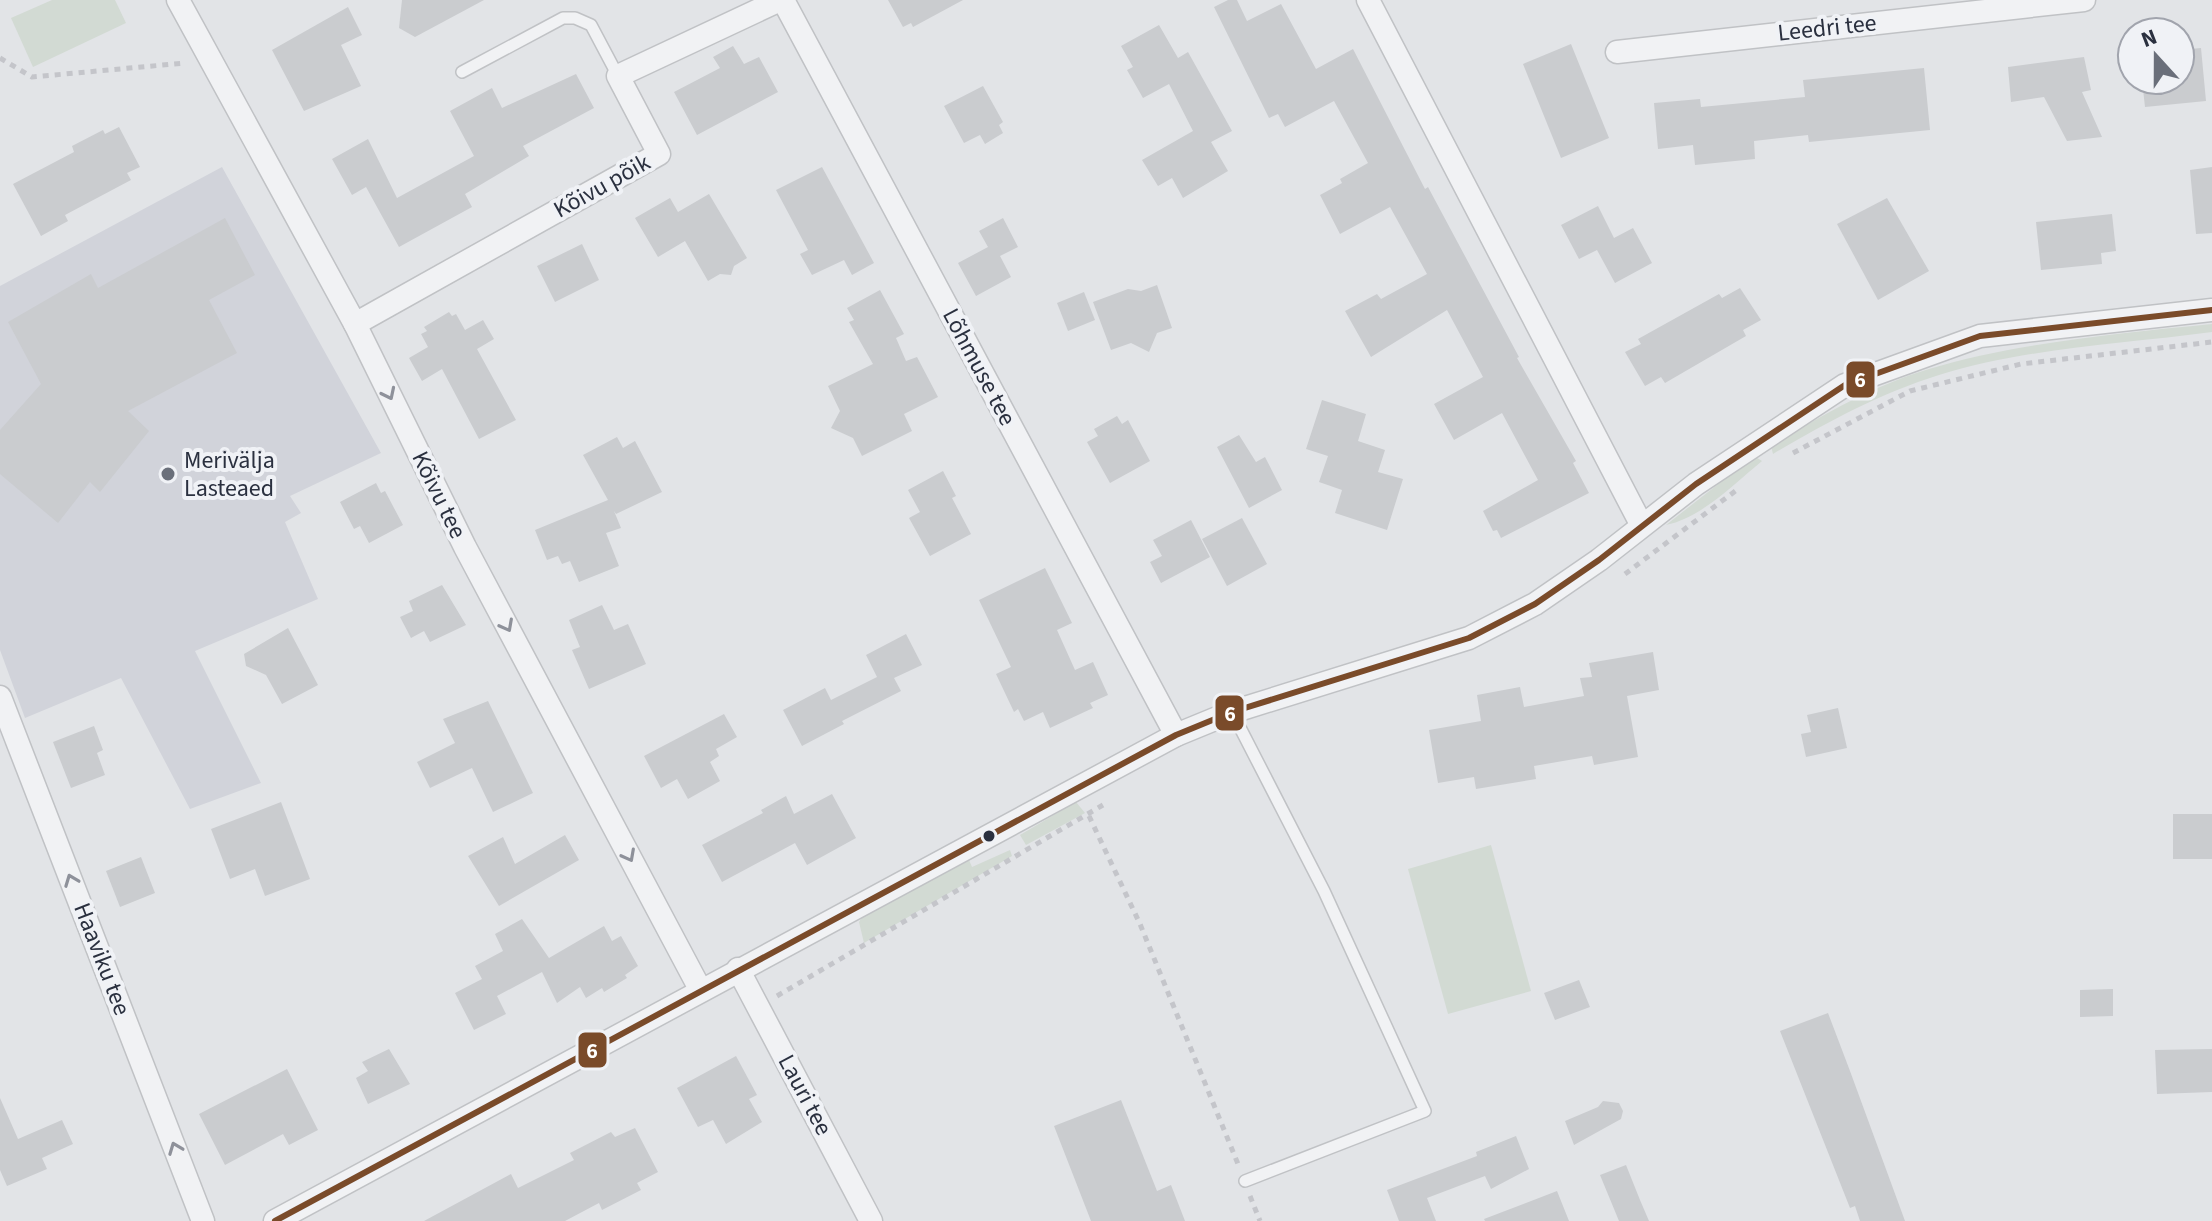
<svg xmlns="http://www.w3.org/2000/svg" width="2212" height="1221" font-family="'Source Sans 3',sans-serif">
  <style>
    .built { fill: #d1d3da }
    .green { fill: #d2dad3 }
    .building { fill: #cacccf }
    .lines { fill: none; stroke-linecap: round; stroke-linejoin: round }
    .service-casing { stroke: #c0c2c5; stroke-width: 14 }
    .minor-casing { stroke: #c0c2c5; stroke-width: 25 }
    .path { stroke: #c4c5ca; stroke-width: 5; stroke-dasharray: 6 6; stroke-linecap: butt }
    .service { stroke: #f1f2f4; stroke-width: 11 }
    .minor { stroke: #f1f2f4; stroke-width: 22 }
    .bus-1-casing { stroke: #f0f2f6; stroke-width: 12 }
    .bus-1 { stroke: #7a4b2a; stroke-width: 6 }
    .oneway { stroke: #8e919a }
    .poi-dot { fill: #6a6f7a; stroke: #f0f2f6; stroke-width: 3 }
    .bus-dot { fill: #2a303f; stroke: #f0f2f6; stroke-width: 3 }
    .labels { text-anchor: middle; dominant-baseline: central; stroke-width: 8; stroke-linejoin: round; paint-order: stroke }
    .street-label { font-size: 24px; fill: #2a303f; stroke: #f0f2f6 }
    .poi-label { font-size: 24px; fill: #2a303f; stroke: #f0f2f6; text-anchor: start }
    .line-badge { stroke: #f0f2f6; stroke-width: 3 }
    .badge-label { font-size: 22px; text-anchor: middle; font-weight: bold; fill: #fff }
  </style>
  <rect width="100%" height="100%" fill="#e2e4e7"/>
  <polygon class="built" points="222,167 381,453 290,496 301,513 285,522 318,599 195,651 261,783 190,809 121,678 25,718 0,650 0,286"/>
  <g class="green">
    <polygon points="52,0 115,0 126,23 33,67 11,18"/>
    <path d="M2212 324V332C2122 344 2026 348 1939 375 1881 393 1825 423 1773 454L1771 446C1821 416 1872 386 1929 369 2015 343 2122 333 2212 324Z"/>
    <path d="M1754 456 1762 461C1734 484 1701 518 1666 525Z"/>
    <polygon points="1076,802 1085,813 1026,845 1020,835"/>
    <polygon points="1491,845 1531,991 1448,1014 1408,869"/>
    <polygon points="1010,850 1012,856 864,943 859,922 868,908 969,860 972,867"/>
  </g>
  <g class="building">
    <polygon points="402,0 484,0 415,37 399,28"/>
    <polygon points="888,0 963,0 913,27 911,23 903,27"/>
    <polygon points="1228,0 1237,0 1247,21 1281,4 1316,69 1353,49 1425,189 1428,187 1519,357 1517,358 1576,461 1573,463 1589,493 1501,538 1497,530 1493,531 1483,511 1538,480 1502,413 1454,440 1434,404 1483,377 1447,310 1371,357 1345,311 1377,294 1381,299 1427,274 1390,207 1340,234 1320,195 1342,183 1340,179 1368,163 1334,101 1285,127 1278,114 1269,118 1214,7"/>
    <polygon points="348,7 362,35 341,45 361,86 304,111 272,50"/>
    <polygon points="1159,25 1178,58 1188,52 1232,131 1211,142 1228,171 1183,198 1172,178 1158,186 1142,160 1193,131 1169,84 1143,98 1127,70 1133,67 1121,46"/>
    <polygon points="1571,44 1609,138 1561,158 1523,64"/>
    <polygon points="733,46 744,64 759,57 778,92 697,135 674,92 720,68 713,57"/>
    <polygon points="2201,48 2206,101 2145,107 2142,80 2180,80 2180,50"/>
    <polygon points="2084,57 2091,90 2082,92 2102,137 2067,141 2044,97 2011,102 2008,67"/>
    <polygon points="1924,68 1930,130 1809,142 1808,135 1754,141 1755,159 1695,165 1693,145 1658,149 1654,103 1700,99 1701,107 1805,97 1803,80"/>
    <polygon points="576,74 594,108 523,146 529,156 465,194 472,207 399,247 366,187 352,195 332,159 368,139 397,198 474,156 450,111 492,88 502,108"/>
    <polygon points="983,86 1003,122 999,125 1003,133 985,144 980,135 964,143 944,106"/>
    <polygon points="119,127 140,167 127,173 131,180 65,215 68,221 41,236 13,184 74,152 72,146 103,130 105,134"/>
    <polygon points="822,167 874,263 852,275 844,260 812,275 800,254 808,250 776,190"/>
    <polygon points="2212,167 2212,233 2196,234 2190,170"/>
    <polygon points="709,194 747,258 734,266 731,275 720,274 708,281 685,241 658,257 635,218 670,198 678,212"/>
    <polygon points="1887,198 1929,271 1878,300 1837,224"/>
    <polygon points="1598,206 1614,238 1633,228 1652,263 1615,283 1597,250 1579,259 1561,225"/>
    <polygon points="2112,214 2116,251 2101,253 2102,264 2041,270 2036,222"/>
    <polygon points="225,218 255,275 209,300 237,353 128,411 149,431 100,492 90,482 58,523 0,474 0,430 41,384 8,322 91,274 98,288"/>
    <polygon points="1003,218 1018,247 1000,256 1011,277 976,296 958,263 988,247 979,231"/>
    <polygon points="582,244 599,280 555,302 537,266"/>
    <polygon points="1157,285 1172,328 1157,333 1149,352 1131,343 1111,350 1093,302 1128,289 1141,291"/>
    <polygon points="1740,288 1761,320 1743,330 1746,336 1665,383 1661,377 1645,386 1625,352 1641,344 1638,339 1719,294 1722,298"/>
    <polygon points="880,290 904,334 896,338 906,361 917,357 938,397 904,414 912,431 862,456 853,438 831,428 840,411 828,386 873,364 849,322 854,320 847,308"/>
    <polygon points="1084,292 1095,320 1068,331 1057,303"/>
    <polygon points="449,312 452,316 456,314 465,330 483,320 494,339 477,349 516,420 479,439 442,369 422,381 409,358 428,347 421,334 427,331 424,327"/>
    <polygon points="1322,400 1366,414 1358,441 1385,450 1378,472 1403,479 1387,530 1335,513 1342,490 1319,482 1328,456 1306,449"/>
    <polygon points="1117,416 1122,424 1128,420 1150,461 1110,483 1087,442 1098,436 1094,429"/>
    <polygon points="1239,435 1256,462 1265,457 1282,490 1249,508 1217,447"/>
    <polygon points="617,437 623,448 635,441 662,492 616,514 614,511 621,528 606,533 619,566 579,582 570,561 562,564 558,556 547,560 535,530 608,500 583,455"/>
    <polygon points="943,471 956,496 952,498 971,534 930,556 909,518 920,512 908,490"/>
    <polygon points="376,483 381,493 385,491 403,525 369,543 360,526 354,529 340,502"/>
    <polygon points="1242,518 1267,564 1227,586 1202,539"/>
    <polygon points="1191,520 1210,557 1161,583 1150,562 1162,556 1153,540"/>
    <polygon points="1045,568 1072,623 1057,630 1075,670 1093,662 1108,695 1090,703 1093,708 1050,728 1043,712 1024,721 1018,709 1014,712 996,674 1011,667 979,600"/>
    <polygon points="442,585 466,625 430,642 424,631 411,638 400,617 413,611 409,601"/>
    <polygon points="602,605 614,630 628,624 646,664 589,689 572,650 580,647 569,620"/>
    <polygon points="288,628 318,685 282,704 266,675 246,666 244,654"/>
    <polygon points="906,634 922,665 894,678 901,691 842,721 844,724 802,746 783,710 825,688 831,700 877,677 866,655"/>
    <polygon points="1653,652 1659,690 1627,696 1638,757 1594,765 1592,756 1534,766 1536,779 1476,789 1474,777 1438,783 1429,730 1481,721 1477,695 1520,687 1524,707 1584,696 1580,678 1592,677 1589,663"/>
    <polygon points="488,701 533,793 493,812 472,768 430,788 417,762 455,743 443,719"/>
    <polygon points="1838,708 1847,748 1806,757 1801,734 1811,732 1807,715"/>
    <polygon points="724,714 737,737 716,749 719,756 710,762 720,781 688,799 677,779 661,788 644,756"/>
    <polygon points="94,726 103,750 97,753 105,775 71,788 53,742"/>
    <polygon points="832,794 856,838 807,865 795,843 722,882 702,845 763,813 761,810 786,796 794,814"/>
    <polygon points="281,802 310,879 265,896 255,869 230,879 211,829"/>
    <rect x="2173" y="814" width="39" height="45"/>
    <polygon points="565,835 579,860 499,906 468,856 503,837 515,864"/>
    <polygon points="141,857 155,893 120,907 106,871"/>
    <polygon points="522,919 549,958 604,926 612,941 621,936 638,966 625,975 627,978 604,992 602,988 586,998 580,987 557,1003 542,972 497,996 506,1014 474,1030 455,993 482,979 475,966 503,951 495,934"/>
    <polygon points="1579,980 1590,1007 1555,1020 1544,993"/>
    <polygon points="2113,989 2113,1016 2080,1017 2080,990"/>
    <polygon points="1828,1013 1850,1071 1905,1221 1860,1221 1855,1206 1850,1208 1780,1031"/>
    <polygon points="389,1049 410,1084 368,1104 356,1078 368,1071 362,1062"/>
    <polygon points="2212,1049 2212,1092 2157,1094 2155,1050"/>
    <polygon points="736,1056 757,1095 749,1099 762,1122 726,1144 713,1120 698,1127 677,1088"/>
    <polygon points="287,1069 318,1130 289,1145 283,1134 225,1165 199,1114"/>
    <polygon points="0,1098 18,1139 62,1120 73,1144 42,1158 47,1169 7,1186 0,1170"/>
    <polygon points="1121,1100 1157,1191 1171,1185 1185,1221 1091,1221 1054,1126"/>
    <polygon points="1603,1101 1619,1103 1623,1111 1621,1119 1574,1145 1565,1121 1598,1107"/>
    <polygon points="635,1128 658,1172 637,1183 641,1190 602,1210 599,1203 565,1221 424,1221 511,1174 518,1188 574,1160 570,1153 611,1132 615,1137"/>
    <polygon points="1516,1136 1529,1169 1491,1189 1485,1176 1427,1198 1436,1221 1399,1221 1387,1190 1477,1156 1476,1152"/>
    <polygon points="1626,1165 1640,1200 1649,1221 1619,1221 1600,1175"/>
    <polygon points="1557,1191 1569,1221 1485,1221 1484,1219"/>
  </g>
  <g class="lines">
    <defs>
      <g id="service">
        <polyline points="462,72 563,18 575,18 591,25 618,76"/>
        <polyline points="1232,712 1324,891 1425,1111 1245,1181"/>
      </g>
      <g id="minor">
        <polyline points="178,0 355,324 465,547 700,989"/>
        <polyline points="783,0 1176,735"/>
        <polyline points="1368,0 1641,524"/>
        <polyline points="1617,52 2084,0"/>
        <polyline points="355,324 659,154 618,76 780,0"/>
        <polyline points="0,697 203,1221"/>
        <polyline points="738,969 871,1221"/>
        <polyline points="275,1221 1176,735 1232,712 1469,638 1535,604 1599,560 1696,484 1845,385 1980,336 2212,310"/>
      </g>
    </defs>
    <use href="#service" class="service-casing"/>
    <use href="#minor" class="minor-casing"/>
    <g class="path">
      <polyline points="0,58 32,77 185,63"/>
      <polyline points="1793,453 1910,391 2021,364 2212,342"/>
      <polyline points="1625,574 1738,489"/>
      <polyline points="1089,816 1140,924 1238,1164"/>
      <polyline points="777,996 1103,805"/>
      <polyline points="1250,1196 1260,1221"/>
    </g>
    <use href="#service" class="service"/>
    <use href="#minor" class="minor"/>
    <defs>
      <polyline id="bus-1" points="275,1221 1176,735 1232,712 1469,638 1535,604 1599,560 1696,484 1845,385 1980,336 2212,310"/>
    </defs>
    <use href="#bus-1" class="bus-1-casing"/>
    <use href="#bus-1" class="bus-1"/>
  </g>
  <defs><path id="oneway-chevron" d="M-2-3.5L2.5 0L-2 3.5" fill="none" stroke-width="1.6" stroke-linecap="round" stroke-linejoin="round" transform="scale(2)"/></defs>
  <g class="oneway">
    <use href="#oneway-chevron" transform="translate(389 394) rotate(64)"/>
    <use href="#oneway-chevron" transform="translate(507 626) rotate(62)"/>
    <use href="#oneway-chevron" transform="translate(629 856) rotate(62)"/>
    <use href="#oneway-chevron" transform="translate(71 880) rotate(-111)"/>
    <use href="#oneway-chevron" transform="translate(175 1148) rotate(-111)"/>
  </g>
  <circle class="poi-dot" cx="168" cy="474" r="8"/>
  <circle class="bus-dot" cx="989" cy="836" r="7"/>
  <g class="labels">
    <g class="street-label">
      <text transform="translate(1827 28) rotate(-6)">Leedri tee</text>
      <text transform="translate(602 186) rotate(-29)">Kõivu põik</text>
      <text transform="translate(979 367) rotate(62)">Lõhmuse tee</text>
      <text transform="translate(439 495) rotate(64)">Kõivu tee</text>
      <text transform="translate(102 959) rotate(69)">Haaviku tee</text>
      <text transform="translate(805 1095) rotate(62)">Lauri tee</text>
    </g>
    <g class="poi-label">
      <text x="184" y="460">Merivälja<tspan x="184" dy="28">Lasteaed</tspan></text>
    </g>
  </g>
  <g class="line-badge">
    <rect x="1845" y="360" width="31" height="39" rx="8" fill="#7a4b2a"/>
    <rect x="1214" y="694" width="31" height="38" rx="8" fill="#7a4b2a"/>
    <rect x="577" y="1031" width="31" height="38" rx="8" fill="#7a4b2a"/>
  </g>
  <g class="badge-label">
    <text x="1860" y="387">6</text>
    <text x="1230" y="721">6</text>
    <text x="592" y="1058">6</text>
  </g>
  <g transform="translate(2156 56) rotate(339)"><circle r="38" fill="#f0f2f6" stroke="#a1a4ad" stroke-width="2"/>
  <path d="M0-6L14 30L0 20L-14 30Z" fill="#6a6f7a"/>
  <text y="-12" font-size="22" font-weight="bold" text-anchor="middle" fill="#2a303f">N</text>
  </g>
</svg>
